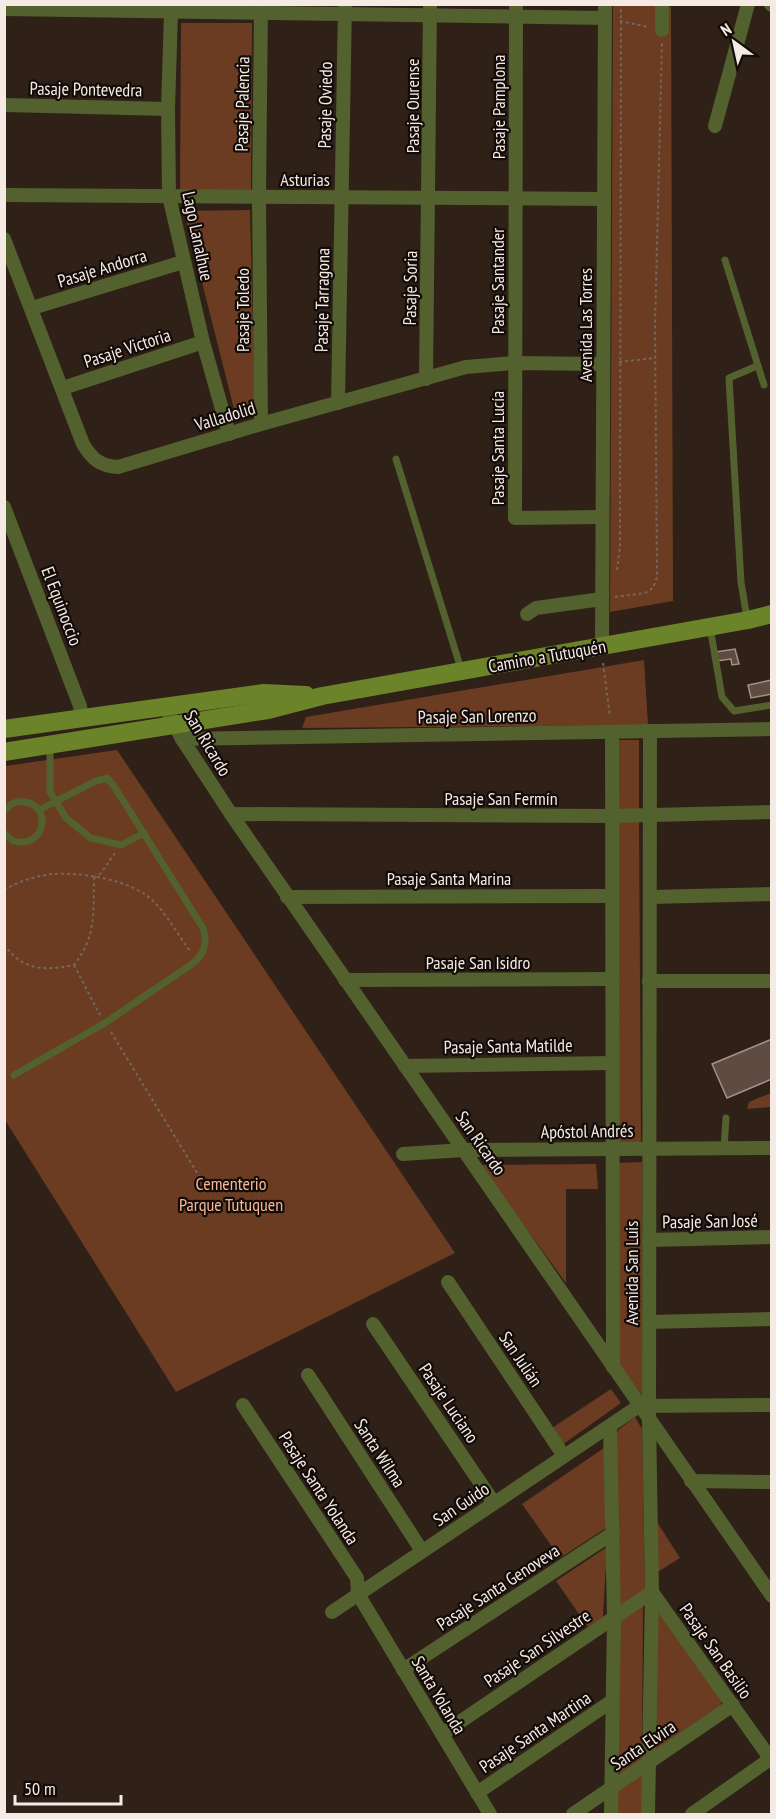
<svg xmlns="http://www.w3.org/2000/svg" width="776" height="1819" font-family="'PT Sans Narrow',sans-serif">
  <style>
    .green { fill: #6b3c21 }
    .building { fill: #5e4c43; stroke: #a59187; stroke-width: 1.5 }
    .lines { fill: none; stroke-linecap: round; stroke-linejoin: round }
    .path { stroke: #74675f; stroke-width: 2; stroke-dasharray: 3 3; stroke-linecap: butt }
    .lane { stroke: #52612d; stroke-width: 7 }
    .street { stroke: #52612d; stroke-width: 14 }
    .secondary { stroke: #6b8429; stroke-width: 18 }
    .labels { text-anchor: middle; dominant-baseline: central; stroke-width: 4.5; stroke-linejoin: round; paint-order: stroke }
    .street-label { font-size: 18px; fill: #f5eae4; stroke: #120b08 }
    .park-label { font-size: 18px; fill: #f8b896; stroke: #120b08 }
  </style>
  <rect width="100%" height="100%" fill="#2f2018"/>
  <g class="green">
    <polygon points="613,5 654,5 671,7 673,601 610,612"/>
    <polygon points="181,23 252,23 251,190 180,191"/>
    <polygon points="250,210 255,413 236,417 184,211"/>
    <polygon points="644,660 648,725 302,728 306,717"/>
    <rect x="615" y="740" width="24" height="69"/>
    <polygon points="117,750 455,1253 176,1392 5,1120 5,766"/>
    <polygon points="618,820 639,820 641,1143 616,1142"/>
    <polygon points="771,1093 771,1107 747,1109 749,1102"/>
    <polygon points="642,1162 642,1395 614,1360 615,1163"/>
    <polygon points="596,1164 598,1189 566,1189 566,1283 480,1165"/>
    <polygon points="611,1389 621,1403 562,1445 552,1428"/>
    <polygon points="635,1417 642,1429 645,1592 620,1607 616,1438 618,1430"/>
    <polygon points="604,1448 606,1528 560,1558 522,1504"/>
    <polygon points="657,1522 680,1558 656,1573"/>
    <polygon points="607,1547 603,1617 588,1627 556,1581"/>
    <polygon points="656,1604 721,1696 721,1705 657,1749 653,1747"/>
    <polygon points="643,1605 642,1759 637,1764 623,1774 617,1772 619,1620"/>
    <polygon points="642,1775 642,1814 617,1814 617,1791"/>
  </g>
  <g class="building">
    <polygon points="735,649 739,664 732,665 731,659 717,661 715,652"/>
    <polygon points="772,680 772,694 751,698 748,685"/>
    <polygon points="772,1039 772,1079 727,1098 712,1064"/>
  </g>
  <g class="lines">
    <g class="path">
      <polyline points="620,21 649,27"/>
      <polyline points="619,362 655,358"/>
      <polyline points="617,570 620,547 621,4"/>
      <polyline points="615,597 645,593 653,588 657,577 655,325 662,43"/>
      <polyline points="603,663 610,717"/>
      <polyline points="94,878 101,873 115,853"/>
      <path d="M4 890C19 881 36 876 53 874 81 872 134 880 154 902 168 916 178 935 190 951"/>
      <path d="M4 944C22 971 45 971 74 965 97 936 93 912 94 878"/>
      <polyline points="74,965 100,1015"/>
      <polyline points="111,1032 199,1176"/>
    </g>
    <g class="lane">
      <polyline points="725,260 764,385"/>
      <polyline points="396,459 461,669"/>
      <polyline points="747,618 741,582 729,378 757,366"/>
      <polyline points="710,627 722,697 734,711 772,705"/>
      <polyline points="50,746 50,792 66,818 91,838 121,845 144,833"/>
      <path d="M4 811C9 805 16 800 25 802 53 806 45 850 13 841L4 833"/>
      <path d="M14 1075 105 1023 192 964C204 955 208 942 203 928L114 786 107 778 96 781 39 810"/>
      <polyline points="724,1148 726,1118"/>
    </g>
    <g class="street">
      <polyline points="173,4 171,12 168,109 169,196 203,342 229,434"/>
      <polyline points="516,4 515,518 602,517"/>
      <polyline points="771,4 772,5"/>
      <polyline points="4,9 605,18"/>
      <polyline points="662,30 662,4"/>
      <polyline points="4,105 168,109"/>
      <polyline points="715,126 748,4"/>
      <polyline points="4,195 604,199"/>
      <path d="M4 239 83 444C92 459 100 466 118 467L261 424 466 367 514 363 603 364"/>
      <polyline points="32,308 183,262"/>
      <polyline points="426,379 430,4"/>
      <polyline points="63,388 203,342"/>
      <polyline points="338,403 345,4"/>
      <polyline points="261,424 259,197 261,6"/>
      <polyline points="4,507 80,706 82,718"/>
      <polyline points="527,614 536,608 602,599"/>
      <polyline points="602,646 605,4"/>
      <polyline points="166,708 182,739 231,814 772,1596"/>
      <polyline points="612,732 613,1367"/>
      <polyline points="182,739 772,729"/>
      <polyline points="231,814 612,816 772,812"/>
      <polyline points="287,897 612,896"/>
      <polyline points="650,897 772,894"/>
      <polyline points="345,980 612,979"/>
      <polyline points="649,981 772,981"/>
      <polyline points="405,1066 612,1063"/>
      <polyline points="403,1154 463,1150 772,1148"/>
      <polyline points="649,1240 772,1237"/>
      <polyline points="448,1282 564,1456"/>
      <polyline points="649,1322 772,1319"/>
      <polyline points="373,1324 494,1503"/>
      <polyline points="308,1375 422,1551"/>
      <polyline points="243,1405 357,1578 358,1594 490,1814"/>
      <polyline points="610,1426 614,1617 611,1814"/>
      <polyline points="691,1481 772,1482"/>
      <polyline points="332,1612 639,1406 772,1405"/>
      <polyline points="403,1670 613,1533"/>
      <polyline points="442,1734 652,1592 772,1761"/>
      <polyline points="477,1793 612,1701"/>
      <polyline points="573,1814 733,1705"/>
      <polyline points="648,1814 652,1592 649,1420 650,731"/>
      <polyline points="692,1814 770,1759"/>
    </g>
    <g class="secondary">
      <polyline points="4,729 264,693 306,695"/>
      <polyline points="4,752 268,710 322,696 748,620 772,614"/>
    </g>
  </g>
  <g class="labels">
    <g class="street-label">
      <text transform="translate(86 89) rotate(1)">Pasaje Pontevedra</text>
      <text transform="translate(242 104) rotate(-89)">Pasaje Palencia</text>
      <text transform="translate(325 105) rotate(-89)">Pasaje Oviedo</text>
      <text transform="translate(412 106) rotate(-90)">Pasaje Ourense</text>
      <text transform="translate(498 107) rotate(-90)">Pasaje Pamplona</text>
      <text x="305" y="179">Asturias</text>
      <text transform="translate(198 236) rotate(78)">Lago Lanalhue</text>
      <text transform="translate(102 268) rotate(-17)">Pasaje Andorra</text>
      <text transform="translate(497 281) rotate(-90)">Pasaje Santander</text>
      <text transform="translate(410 288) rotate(-89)">Pasaje Soria</text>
      <text transform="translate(322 300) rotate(-89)">Pasaje Tarragona</text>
      <text transform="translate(242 310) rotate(-90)">Pasaje Toledo</text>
      <text transform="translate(585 325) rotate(-90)">Avenida Las Torres</text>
      <text transform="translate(127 348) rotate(-18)">Pasaje Victoria</text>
      <text transform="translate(225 416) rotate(-17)">Valladolid</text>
      <text transform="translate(497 448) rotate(-90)">Pasaje Santa Lucía</text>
      <text transform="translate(62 606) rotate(69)">El Equinoccio</text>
      <text transform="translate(547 656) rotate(-10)">Camino a Tutuquén</text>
      <text transform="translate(477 716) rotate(-1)">Pasaje San Lorenzo</text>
      <text transform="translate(208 743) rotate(59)">San Ricardo</text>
      <text x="501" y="798">Pasaje San Fermín</text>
      <text x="449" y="878">Pasaje Santa Marina</text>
      <text x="478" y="962">Pasaje San Isidro</text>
      <text transform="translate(508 1046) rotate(-1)">Pasaje Santa Matilde</text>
      <text transform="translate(587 1131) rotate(-1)">Apóstol Andrés</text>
      <text transform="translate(481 1143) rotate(55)">San Ricardo</text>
      <text transform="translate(710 1221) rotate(-1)">Pasaje San José</text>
      <text transform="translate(631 1273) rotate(-90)">Avenida San Luis</text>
      <text transform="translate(521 1359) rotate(56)">San Julián</text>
      <text transform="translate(449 1403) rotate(56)">Pasaje Luciano</text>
      <text transform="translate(380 1453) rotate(57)">Santa Wilma</text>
      <text transform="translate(319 1488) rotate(57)">Pasaje Santa Yolanda</text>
      <text transform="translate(461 1504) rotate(-34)">San Guido</text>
      <text transform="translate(498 1587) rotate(-33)">Pasaje Santa Genoveva</text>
      <text transform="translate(537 1648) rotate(-34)">Pasaje San Silvestre</text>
      <text transform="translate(716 1651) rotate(55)">Pasaje San Basilio</text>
      <text transform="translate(439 1695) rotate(59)">Santa Yolanda</text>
      <text transform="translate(535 1732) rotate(-34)">Pasaje Santa Martina</text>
      <text transform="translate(643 1745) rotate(-34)">Santa Elvira</text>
    </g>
    <g class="park-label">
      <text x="231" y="1183">Cementerio<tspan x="231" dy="21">Parque Tutuquen</tspan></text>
    </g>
  </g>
  <rect width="776" height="1819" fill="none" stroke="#f5eae4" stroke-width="12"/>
  <g transform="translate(734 42) rotate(327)" stroke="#120b08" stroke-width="4.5" paint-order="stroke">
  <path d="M0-4.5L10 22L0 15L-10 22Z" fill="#f5eae4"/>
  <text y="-9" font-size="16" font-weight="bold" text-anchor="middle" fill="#f5eae4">N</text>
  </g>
  <path d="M15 1795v9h106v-9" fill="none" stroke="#f5eae4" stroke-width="3"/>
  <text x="24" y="1795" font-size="18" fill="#f5eae4" stroke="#120b08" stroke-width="4.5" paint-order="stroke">50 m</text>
</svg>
